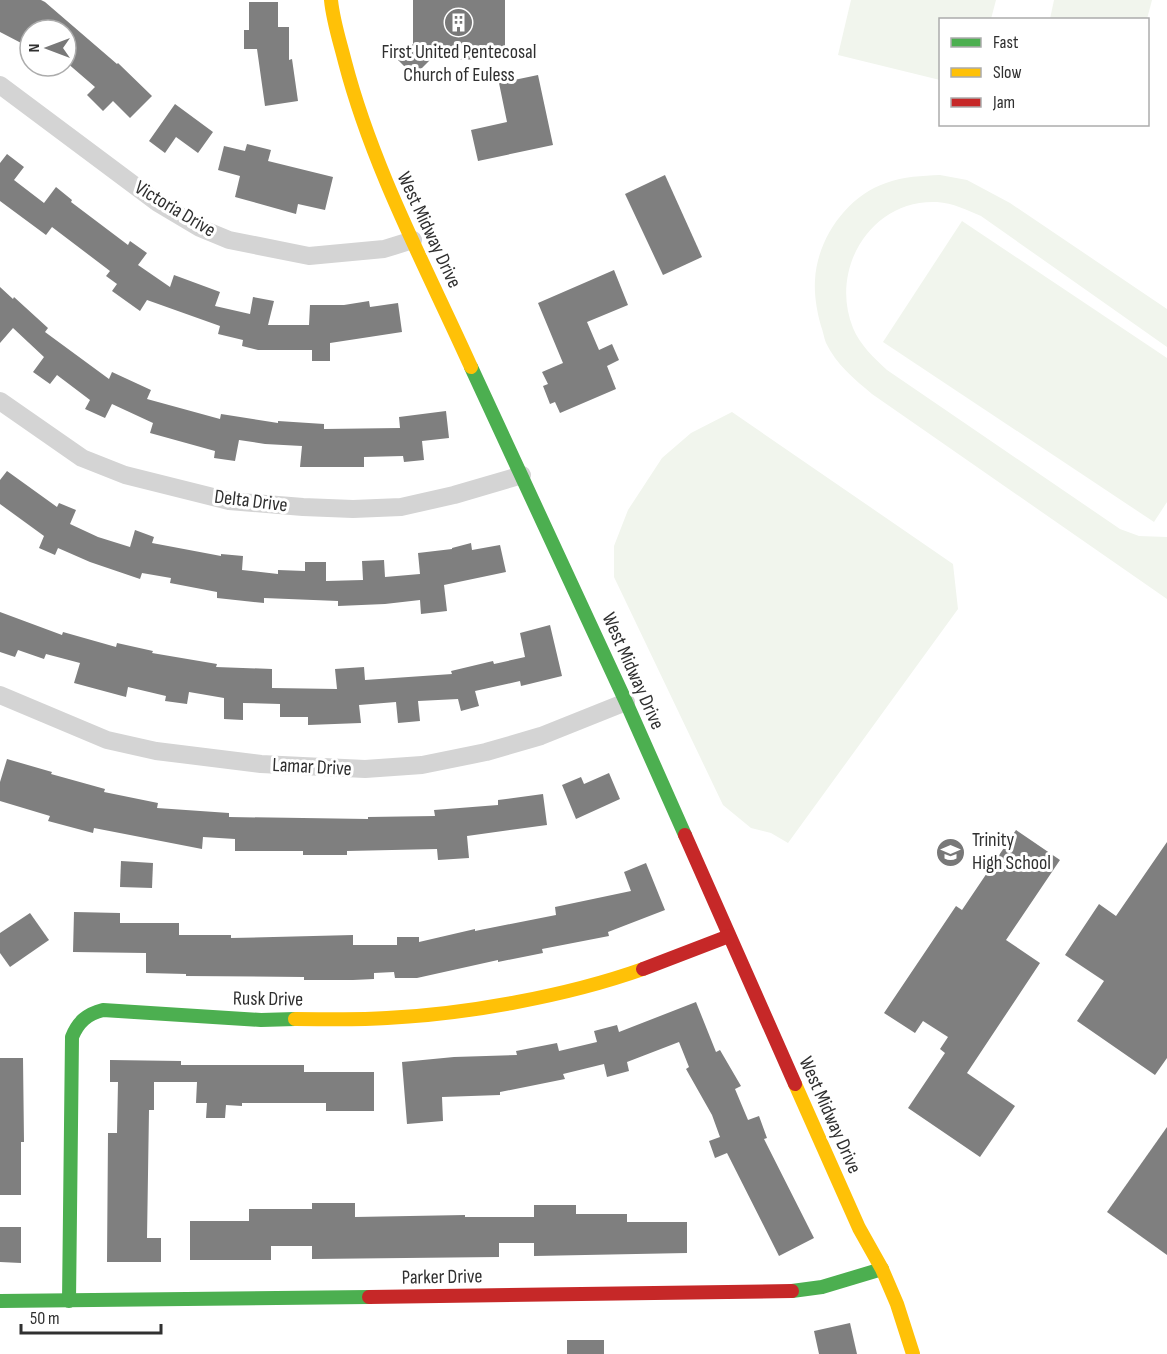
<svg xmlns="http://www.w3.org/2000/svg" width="1167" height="1354" font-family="'Sofia Sans Condensed',sans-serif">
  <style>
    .green { fill: #f1f5ed }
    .building { fill: #7f7f7f }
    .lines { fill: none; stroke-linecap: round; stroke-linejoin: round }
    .street { stroke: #d4d4d4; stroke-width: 18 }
    .fast { stroke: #4caf50; stroke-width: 14 }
    .slow { stroke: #ffc107; stroke-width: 14 }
    .jam { stroke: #c62828; stroke-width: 14 }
    .labels { text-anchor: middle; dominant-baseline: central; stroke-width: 6; stroke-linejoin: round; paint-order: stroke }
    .poi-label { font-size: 20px; fill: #303030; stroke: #fff }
    .street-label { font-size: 20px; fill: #303030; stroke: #fff }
  </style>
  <rect width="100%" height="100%" fill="#fff"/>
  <g class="green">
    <polygon points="851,0 996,0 991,19 940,20 940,80 838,55"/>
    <polygon points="1054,0 1152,0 1147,19 1050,19"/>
    <path d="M940 175 967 180 1010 203 1167 309V347L981 216C967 210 953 203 937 202 871 199 829 269 853 328 860 345 874 358 887 370L1120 529 1139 536 1167 537V599L872 394C854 379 836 364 826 343 824 338 823 331 821 326 817 312 814 295 815 280 817 239 847 196 886 183 904 176 922 176 940 175Z"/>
    <polygon points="962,221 1167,358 1167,502 1154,522 883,342"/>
    <polygon points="732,412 953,564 958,609 788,843 771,833 751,828 723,805 614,577 614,546 628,510 662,458 691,433"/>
  </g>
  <g class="building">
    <polygon points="0,0 41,0 45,2 117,64 118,63 152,96 130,118 113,101 103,111 87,95 95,87 66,62 66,30 30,30 30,35 25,45 0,32"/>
    <polygon points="413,0 505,0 505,59 430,60 414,76 398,60 413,44"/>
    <polygon points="249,2 278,2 278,27 289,27 289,60 292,59 298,101 265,106 257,49 244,49 244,30 249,30"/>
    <polygon points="538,75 553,145 478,161 471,130 507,122 499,83"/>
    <polygon points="175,104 213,132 198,153 176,137 165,153 149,141"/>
    <polygon points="247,144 271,150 268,161 333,177 325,210 298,204 296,214 235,197 240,176 218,170 224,146 245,151"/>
    <polygon points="7,154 24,167 14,180 44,203 56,187 72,200 71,202 128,245 130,241 147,253 138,265 170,287 174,275 220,292 215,306 250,314 253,297 274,301 268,325 309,325 310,305 344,305 369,301 370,307 398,303 402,332 330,343 330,361 312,361 312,350 258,350 242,346 243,340 218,334 220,326 147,300 140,311 112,291 117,284 106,276 110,271 52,227 46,235 0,201 0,163"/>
    <polygon points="665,175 702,257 663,275 625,194"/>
    <polygon points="614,270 628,305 587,322 599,350 612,344 619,360 607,366 616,389 560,413 555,402 550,404 543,386 548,384 542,372 563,363 538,303"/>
    <polygon points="0,287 13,299 14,297 48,328 45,332 109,379 112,372 151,390 147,399 220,419 221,414 278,423 278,421 324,424 324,429 400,428 399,417 446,411 449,438 422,441 424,460 404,462 403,456 364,457 364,467 300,467 302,446 265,444 239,440 235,461 214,458 215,451 150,433 153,423 112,404 105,418 85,409 90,400 57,375 50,384 33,372 44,357 13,328 0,343"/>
    <polygon points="7,471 57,507 59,503 76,510 70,524 98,537 130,547 135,530 154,537 152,543 221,556 221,554 243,556 242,570 278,574 278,570 305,571 305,562 326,562 326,581 363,580 362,561 384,560 385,577 420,574 418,553 452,549 452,548 471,543 472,550 500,545 506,572 444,585 447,611 421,614 420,600 385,604 338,606 338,601 264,598 264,603 217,598 217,592 170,583 171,578 142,573 140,579 90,562 58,548 55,555 39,548 44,536 0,504 0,480"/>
    <polygon points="0,612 62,635 63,632 116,647 117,643 153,651 152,653 217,664 216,667 272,669 272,688 337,689 335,669 364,667 365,680 452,674 451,671 493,661 494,664 525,657 520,633 550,625 562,676 521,686 520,681 475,691 479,706 461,711 458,699 418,701 420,721 398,723 396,702 359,705 361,723 308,725 308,717 280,717 280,704 243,703 243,720 224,719 224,698 189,692 187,704 165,701 166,696 128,687 126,697 74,683 80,663 46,654 44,659 18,650 15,657 0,652"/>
    <polygon points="7,759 52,772 51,774 105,789 104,792 158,803 157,808 229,813 229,817 368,819 368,817 435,816 434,810 498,805 498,800 543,794 547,825 467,836 469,858 438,860 437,849 347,851 347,855 303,855 303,851 235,851 235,839 203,837 202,849 94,828 93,833 48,821 50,816 0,801 0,782"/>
    <polygon points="609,773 620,799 576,819 562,785 581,777 584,784"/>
    <polygon points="1016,830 1060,860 1006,940 1040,963 967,1073 1015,1106 980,1157 908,1108 945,1053 940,1049 948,1037 923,1021 915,1033 884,1013 956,906 962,910"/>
    <polygon points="1167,842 1167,1058 1155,1075 1077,1021 1104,981 1065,955 1099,904 1116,916"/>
    <polygon points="121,861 153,863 152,888 120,887"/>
    <polygon points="646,863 665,910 608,932 609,936 542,949 543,953 498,962 498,960 417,978 395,978 394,972 374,973 374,979 353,980 304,980 304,977 186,976 186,974 146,973 146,953 73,952 74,912 120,913 120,923 179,923 179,935 231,935 231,938 353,935 353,945 397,945 397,937 419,937 419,942 475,929 475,931 556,915 555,907 631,891 624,872"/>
    <polygon points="30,913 49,940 10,967 0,953 0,933"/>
    <polygon points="696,1002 716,1052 720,1050 741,1086 735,1089 748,1120 759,1116 767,1138 764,1139 814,1238 779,1256 727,1153 715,1158 709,1141 720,1137 712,1115 686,1069 689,1067 679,1042 627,1062 629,1071 607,1077 604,1064 563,1074 565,1079 500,1092 500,1095 442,1097 443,1121 407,1124 402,1062 454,1057 517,1055 516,1051 557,1043 559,1051 597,1042 594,1031 617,1025 619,1032"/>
    <polygon points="0,1058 23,1058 24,1142 21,1142 21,1195 0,1195"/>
    <polygon points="110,1060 181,1061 181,1065 304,1065 304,1072 374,1072 374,1111 326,1111 326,1103 242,1103 242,1106 226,1105 225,1118 206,1118 207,1103 196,1103 197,1082 154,1082 154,1110 149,1110 147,1238 161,1238 161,1262 107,1262 108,1133 117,1133 118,1082 110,1082"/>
    <polygon points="1167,1127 1167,1255 1107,1212"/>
    <polygon points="312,1203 355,1203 355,1217 465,1215 465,1217 534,1217 534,1205 576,1205 576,1214 627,1214 627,1222 687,1222 687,1253 534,1256 534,1243 499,1243 499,1257 312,1259 312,1246 271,1246 271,1260 190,1260 190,1221 249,1221 249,1209 312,1209"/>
    <polygon points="0,1227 21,1227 21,1263 0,1262"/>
    <polygon points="850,1323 857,1354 819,1354 814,1331"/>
    <rect x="567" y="1340" width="37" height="14"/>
  </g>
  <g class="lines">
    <g class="street">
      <polyline points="0,85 158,203 200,228 229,240 309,256 384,249 413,240"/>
      <polyline points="0,401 82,458 125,475 229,501 303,507 353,509 401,507 454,495 522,475"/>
      <polyline points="0,695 107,740 156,751 261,764 365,769 422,765 486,752 541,736 626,702"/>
    </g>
    <g class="fast">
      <polyline points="471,367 626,702 685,835"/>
      <polyline points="792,1291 822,1287 882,1269"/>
      <polyline points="0,1301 369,1297"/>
      <path d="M69 1301 72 1037C78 1022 87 1014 103 1010L261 1020 295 1019"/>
    </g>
    <g class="slow">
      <path d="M331 0C333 21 340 42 345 62 373 169 426 267 471 367"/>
      <path d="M295 1019C326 1019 357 1020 387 1018 467 1014 567 996 643 969"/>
      <polyline points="795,1084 859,1228 882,1269 897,1304 913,1354"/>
    </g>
    <g class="jam">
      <polyline points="685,835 795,1084"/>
      <polyline points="643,969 729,936"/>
      <polyline points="369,1297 792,1291"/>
    </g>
  </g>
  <defs>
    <symbol id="building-disc" viewBox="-11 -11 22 22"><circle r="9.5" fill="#787878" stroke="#fff"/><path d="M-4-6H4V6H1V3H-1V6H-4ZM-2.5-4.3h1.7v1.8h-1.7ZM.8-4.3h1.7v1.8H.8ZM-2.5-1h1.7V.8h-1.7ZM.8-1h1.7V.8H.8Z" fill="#fff"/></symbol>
    <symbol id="school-disc" viewBox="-11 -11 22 22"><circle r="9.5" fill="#787878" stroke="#fff"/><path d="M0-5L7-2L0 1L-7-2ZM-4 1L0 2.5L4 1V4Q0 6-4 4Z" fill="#fff"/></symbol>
  </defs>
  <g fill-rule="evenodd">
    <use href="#building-disc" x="442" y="6" width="33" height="33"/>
    <use href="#school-disc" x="934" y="836" width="33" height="33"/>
  </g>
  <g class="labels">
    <g class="poi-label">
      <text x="459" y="52">First United Pentecosal<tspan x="459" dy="23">Church of Euless</tspan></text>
      <text x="972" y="840" text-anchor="start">Trinity<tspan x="972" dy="23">High School</tspan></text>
    </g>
    <g class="street-label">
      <text transform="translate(175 209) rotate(31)">Victoria Drive</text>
      <text transform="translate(429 230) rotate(65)">West Midway Drive</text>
      <text transform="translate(251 501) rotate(7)">Delta Drive</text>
      <text transform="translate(633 671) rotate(66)">West Midway Drive</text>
      <text transform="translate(312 767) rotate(3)">Lamar Drive</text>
      <text transform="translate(268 999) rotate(1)">Rusk Drive</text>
      <text transform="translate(830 1115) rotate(66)">West Midway Drive</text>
      <text transform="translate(442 1277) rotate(-1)">Parker Drive</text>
    </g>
  </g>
  <rect x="939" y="18" width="210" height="108" fill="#ffffff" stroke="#acacac" stroke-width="1.5"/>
  <rect x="951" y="38" width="30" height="9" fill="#4caf50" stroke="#acacac" stroke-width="1.5"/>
  <text x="993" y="48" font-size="18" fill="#303030">Fast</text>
  <rect x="951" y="68" width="30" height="9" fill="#ffc107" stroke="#acacac" stroke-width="1.5"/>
  <text x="993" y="78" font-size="18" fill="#303030">Slow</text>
  <rect x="951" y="98" width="30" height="9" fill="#c62828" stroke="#acacac" stroke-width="1.5"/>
  <text x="993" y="108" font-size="18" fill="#303030">Jam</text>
  <g transform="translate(48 48) rotate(270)"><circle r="28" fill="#ffffff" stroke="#acacac" stroke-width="1.5"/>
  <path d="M0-4.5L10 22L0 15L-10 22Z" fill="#787878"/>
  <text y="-9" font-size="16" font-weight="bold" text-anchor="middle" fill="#303030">N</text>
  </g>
  <path d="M21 1324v9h140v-9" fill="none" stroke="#303030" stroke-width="3"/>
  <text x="30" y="1324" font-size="18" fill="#303030" stroke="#ffffff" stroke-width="4.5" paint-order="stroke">50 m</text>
</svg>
